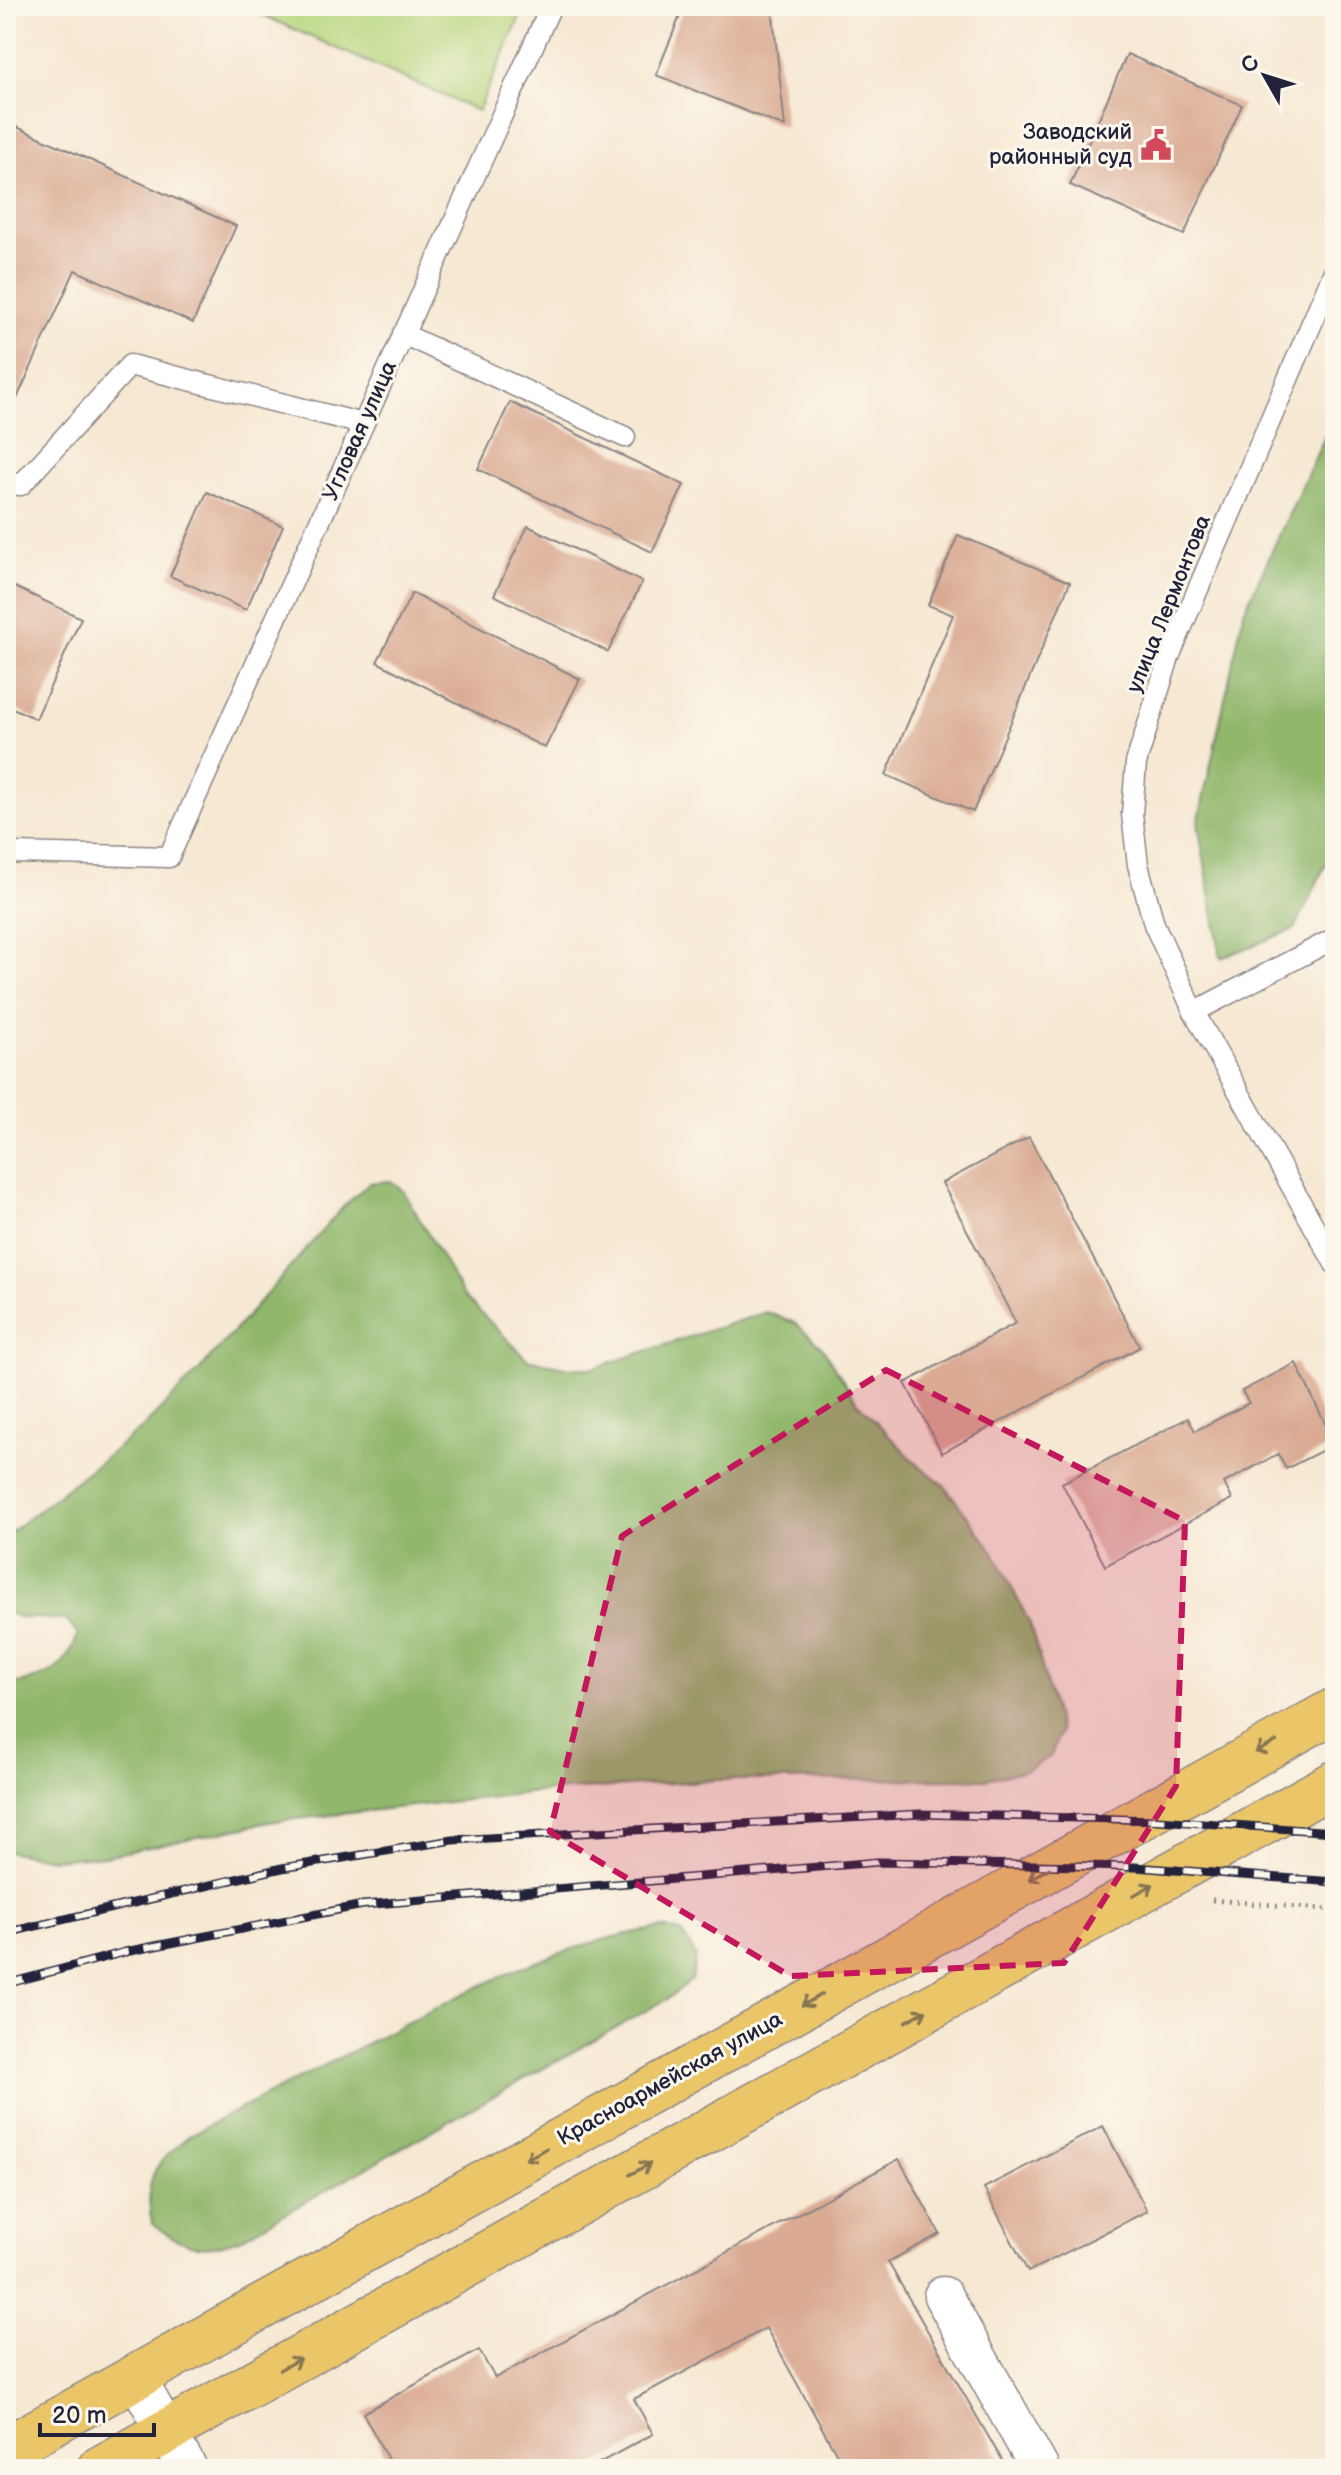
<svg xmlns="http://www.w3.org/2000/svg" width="1341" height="2475" font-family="'Balsamiq Sans',sans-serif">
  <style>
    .green { fill: #b7d67d; stroke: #6c7c5c; stroke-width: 2 }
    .forest { fill: #91b76c; stroke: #5a6c54; stroke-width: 2 }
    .building { fill: #daaa93 }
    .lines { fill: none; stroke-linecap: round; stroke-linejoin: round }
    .service-casing { stroke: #8c8586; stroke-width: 23 }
    .minor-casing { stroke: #8c8586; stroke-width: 41 }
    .primary-casing { stroke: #8c8586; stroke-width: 47 }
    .path { stroke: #8c8586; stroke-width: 5; stroke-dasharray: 2 6; stroke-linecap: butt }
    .service { stroke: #fff; stroke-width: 20 }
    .minor { stroke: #fff; stroke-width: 38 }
    .primary { stroke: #ebc669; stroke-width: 44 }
    .rail-casing { stroke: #22223b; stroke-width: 9 }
    .rail { stroke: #fbf7ec; stroke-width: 6; stroke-dasharray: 18; stroke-linecap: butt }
    .oneway { stroke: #867452 }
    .marked { fill: #c2185b; fill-opacity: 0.2; stroke: #c2185b; stroke-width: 6; stroke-dasharray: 16 10; stroke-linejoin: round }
    .labels { text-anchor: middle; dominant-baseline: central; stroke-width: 6; stroke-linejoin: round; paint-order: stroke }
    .poi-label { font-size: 22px; fill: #22223b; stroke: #fbf7ec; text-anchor: end }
    .street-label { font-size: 22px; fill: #22223b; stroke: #fbf7ec }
  </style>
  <rect width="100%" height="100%" fill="#fbf7ec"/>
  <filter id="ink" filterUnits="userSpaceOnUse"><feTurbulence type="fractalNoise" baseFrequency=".0125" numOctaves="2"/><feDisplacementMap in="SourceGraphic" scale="16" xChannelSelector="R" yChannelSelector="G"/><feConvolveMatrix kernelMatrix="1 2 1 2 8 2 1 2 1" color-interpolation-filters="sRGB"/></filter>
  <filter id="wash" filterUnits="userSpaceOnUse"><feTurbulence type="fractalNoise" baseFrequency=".006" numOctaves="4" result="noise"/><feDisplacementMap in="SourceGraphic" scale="32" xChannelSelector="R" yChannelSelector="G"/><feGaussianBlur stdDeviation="1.8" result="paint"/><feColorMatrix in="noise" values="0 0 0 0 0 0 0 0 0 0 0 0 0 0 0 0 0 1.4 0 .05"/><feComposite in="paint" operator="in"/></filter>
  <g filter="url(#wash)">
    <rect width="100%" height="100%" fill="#f6e8d2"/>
    <polygon class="green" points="242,6 525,6 478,111"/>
    <g class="forest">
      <polygon points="1335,415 1335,845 1295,929 1221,958 1198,823 1244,611"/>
      <path d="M391 1181 404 1192 463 1295 527 1359 569 1368H594L766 1312 795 1323 822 1347 857 1402 914 1461 944 1485 994 1552 1030 1624 1060 1732 1051 1756 1027 1770 986 1779 717 1780 538 1792 269 1822 106 1856 52 1859 6 1851V1685C46 1678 63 1674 78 1635L66 1620 18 1617 6 1612V1536L142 1428 198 1372 344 1206 369 1183Z"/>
      <path d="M662 1928 681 1932 696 1956 692 1980 667 1999 239 2239C202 2253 182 2248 152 2222 143 2176 155 2163 190 2135 255 2101 320 2067 385 2034 473 1988 563 1941 662 1928Z"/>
    </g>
    <g id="blocks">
      <g class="building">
        <polygon points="684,6 772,6 785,127 656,75"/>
        <polygon points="1127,54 1242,105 1184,235 1070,185"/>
        <polygon points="6,122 236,226 193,323 75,270 14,405 6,402"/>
        <polygon points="510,402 684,485 652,552 478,469"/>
        <polygon points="207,492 283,526 246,610 170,576"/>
        <polygon points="528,526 642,582 608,652 494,595"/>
        <polygon points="958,535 1070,582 973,812 886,775 953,615 928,605"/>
        <polygon points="6,583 81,618 36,719 6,705"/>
        <polygon points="412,593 580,679 545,748 377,662"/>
        <polygon points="1029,1137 1140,1347 942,1453 905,1383 1016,1323 942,1183"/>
        <polygon points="1296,1363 1335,1444 1286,1469 1278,1454 1224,1483 1232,1499 1105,1566 1062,1483 1188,1418 1195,1431 1249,1403 1242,1391"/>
        <polygon points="1103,2126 1147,2211 1028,2272 984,2188"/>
        <polygon points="899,2159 940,2234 888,2262 1007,2469 845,2469 766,2328 634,2399 653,2434 588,2469 393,2469 363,2413 479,2350 495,2378"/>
      </g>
    </g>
  </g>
  <g filter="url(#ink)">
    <use href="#blocks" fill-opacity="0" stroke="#8c8586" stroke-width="2"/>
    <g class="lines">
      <defs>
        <g id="service">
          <polyline points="1335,269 1169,657 1136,763 1132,814 1138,865 1154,924 1194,1012 1335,1264"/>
          <polyline points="403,334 625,437"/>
          <polyline points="6,484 21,485 130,365 363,424"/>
          <polyline points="6,856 15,853 169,857 551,6"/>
          <polyline points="1194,1012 1335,938"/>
        </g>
        <g id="minor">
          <polyline points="943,2296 1040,2469"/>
          <polyline points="136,2378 188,2469"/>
        </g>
        <g id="primary">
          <polyline points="6,2449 1335,1710"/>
          <polyline points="99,2469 1335,1783"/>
        </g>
      </defs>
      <use href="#service" class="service-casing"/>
      <use href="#minor" class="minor-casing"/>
      <use href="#primary" class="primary-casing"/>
      <polyline class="path" points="1212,1900 1335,1910"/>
      <use href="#service" class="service"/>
      <use href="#minor" class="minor"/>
      <use href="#primary" class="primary"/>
      <defs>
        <g id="rail">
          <polyline points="6,1933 282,1868 453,1840 920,1814 1158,1820 1335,1832"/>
          <polyline points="6,1984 125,1952 363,1905 878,1862 1135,1867 1335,1882"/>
        </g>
      </defs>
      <use href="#rail" class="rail-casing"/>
      <use href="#rail" class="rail"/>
    </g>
    <defs><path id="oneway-shaft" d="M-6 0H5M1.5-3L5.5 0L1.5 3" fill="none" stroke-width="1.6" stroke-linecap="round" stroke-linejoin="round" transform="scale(2)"/></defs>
    <g class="oneway">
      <use href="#oneway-shaft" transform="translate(1266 1747) rotate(152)"/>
      <use href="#oneway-shaft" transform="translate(1039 1874) rotate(151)"/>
      <use href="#oneway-shaft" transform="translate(1143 1890) rotate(-29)"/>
      <use href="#oneway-shaft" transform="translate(812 2000) rotate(151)"/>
      <use href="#oneway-shaft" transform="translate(916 2016) rotate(-29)"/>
      <use href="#oneway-shaft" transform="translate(536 2154) rotate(151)"/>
      <use href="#oneway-shaft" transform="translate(640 2169) rotate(-29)"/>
      <use href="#oneway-shaft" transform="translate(290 2364) rotate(-29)"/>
    </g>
  </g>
  <path class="marked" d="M886 1370 1185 1521 1176 1786 1064 1963 790 1976 550 1832 622 1536Z"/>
  <defs>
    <symbol id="civic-bare" viewBox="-9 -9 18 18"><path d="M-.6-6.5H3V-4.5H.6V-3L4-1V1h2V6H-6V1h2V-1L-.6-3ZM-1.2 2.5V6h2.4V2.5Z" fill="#d1495b" stroke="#fbf7ec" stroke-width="2.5" paint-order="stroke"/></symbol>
  </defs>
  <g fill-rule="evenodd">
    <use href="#civic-bare" x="1134" y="123" width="44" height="44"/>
  </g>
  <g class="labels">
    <g class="poi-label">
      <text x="1132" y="132">Заводский<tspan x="1132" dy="25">районный суд</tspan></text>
    </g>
    <g class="street-label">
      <text transform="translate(360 431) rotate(-66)">Угловая улица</text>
      <text transform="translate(1169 604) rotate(-68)">улица Лермонтова</text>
      <text transform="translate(670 2079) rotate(-29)">Красноармейская улица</text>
    </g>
  </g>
  <rect width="1341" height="2475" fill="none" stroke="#fbf7ec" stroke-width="32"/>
  <g transform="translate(1265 76) rotate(309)" stroke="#fbf7ec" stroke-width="6" paint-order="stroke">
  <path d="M0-6L14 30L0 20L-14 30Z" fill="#22223b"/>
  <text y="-12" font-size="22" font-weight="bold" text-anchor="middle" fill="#22223b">С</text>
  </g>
  <path d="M40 2423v12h114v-12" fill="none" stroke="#22223b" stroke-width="4"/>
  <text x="52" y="2423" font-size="24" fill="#22223b" stroke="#fbf7ec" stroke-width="6" paint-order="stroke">20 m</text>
</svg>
